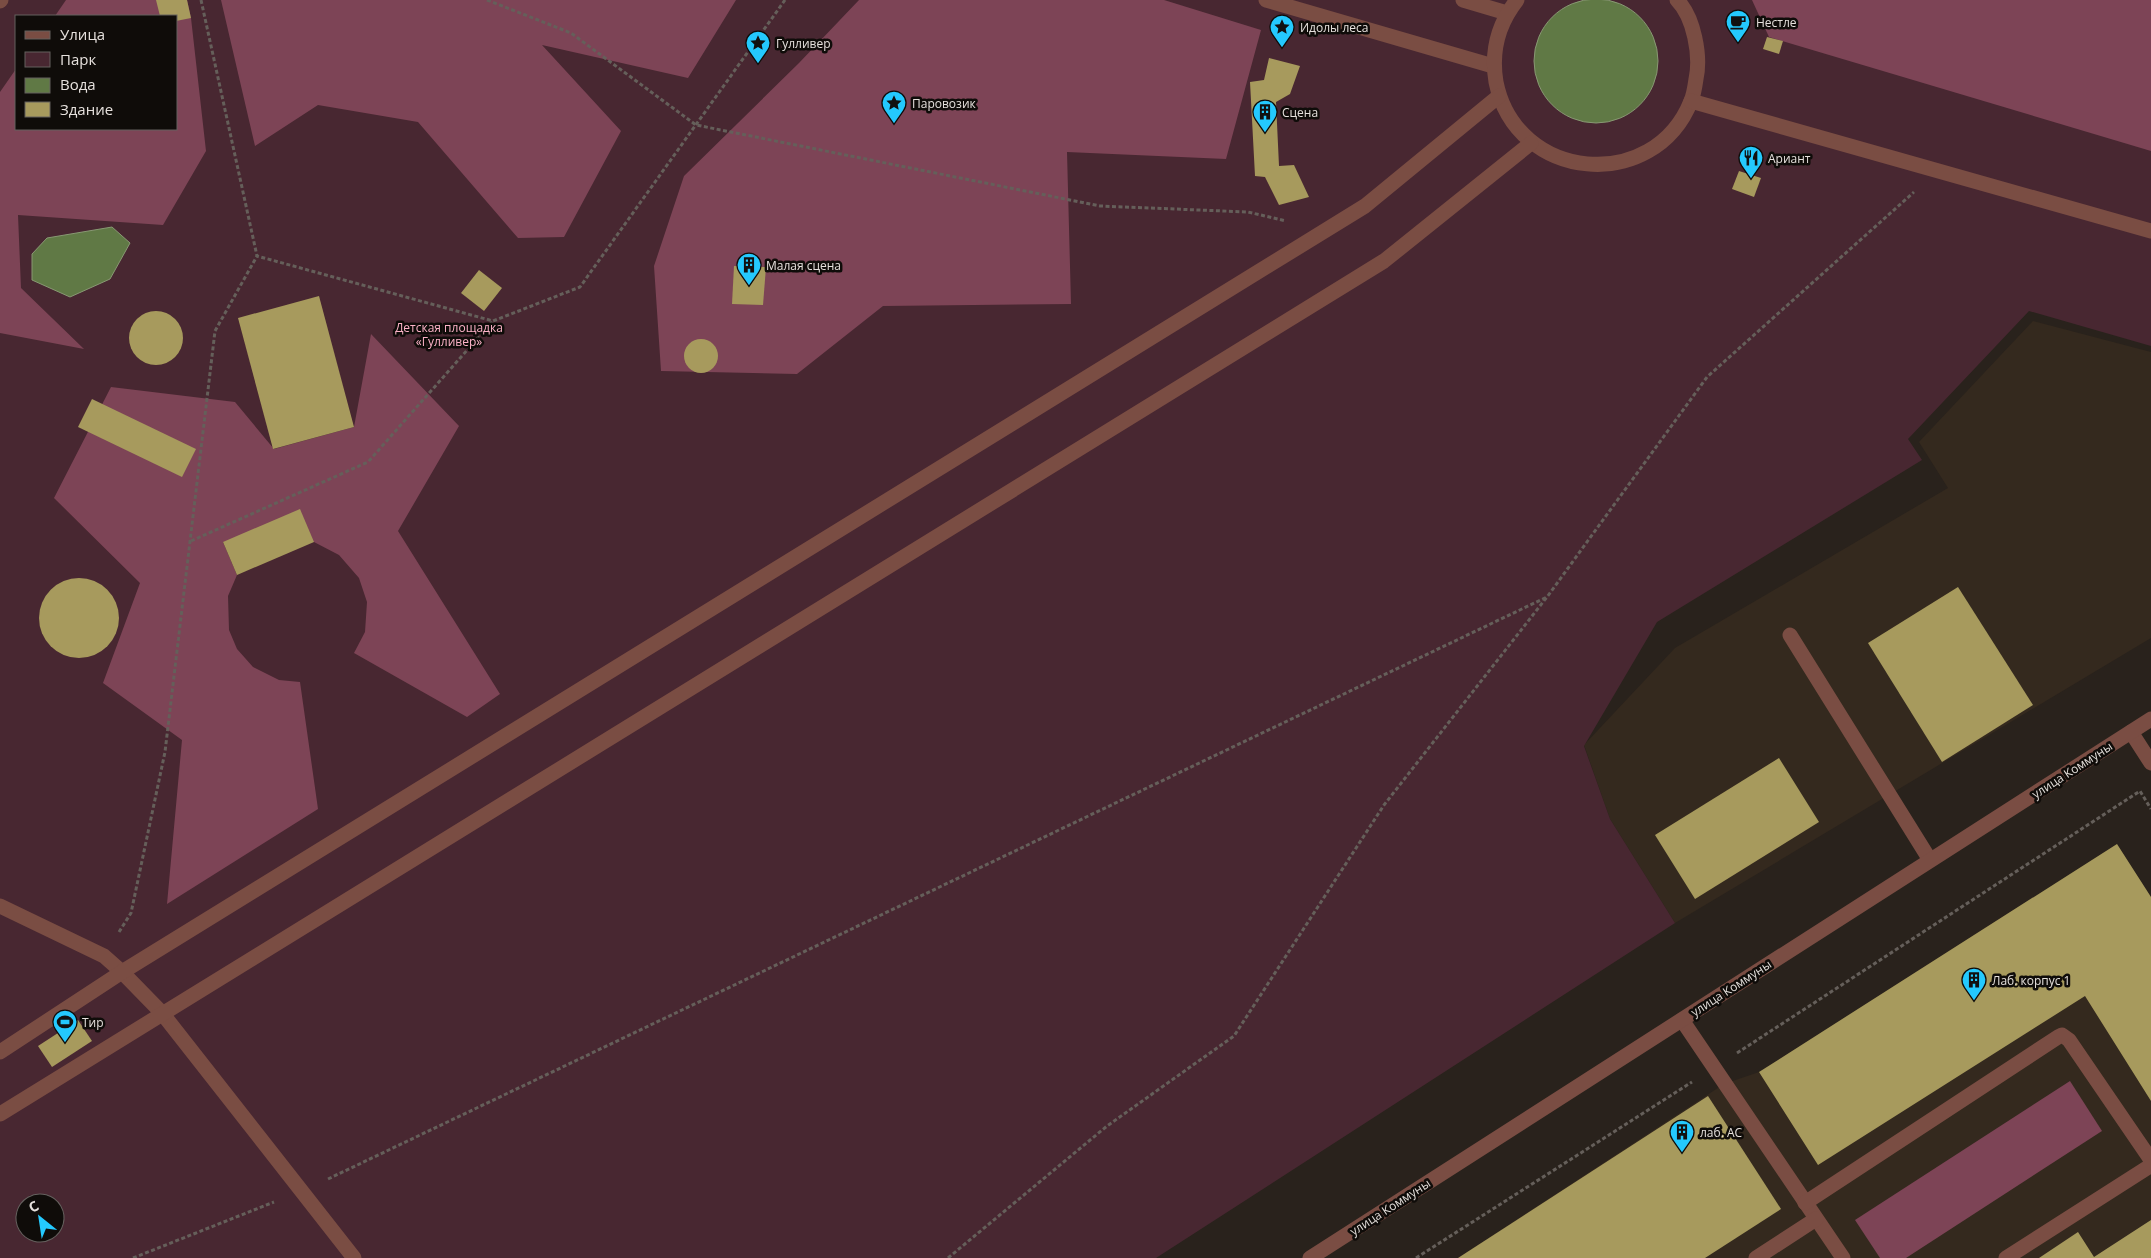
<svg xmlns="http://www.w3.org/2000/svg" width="2151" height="1258" font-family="'Open Sans',sans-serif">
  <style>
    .built { fill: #34291e }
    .green { fill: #482731; fill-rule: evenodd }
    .forest { fill: #7d4456 }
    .water { fill: #607945; stroke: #889873 }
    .building { fill: #a79a5d }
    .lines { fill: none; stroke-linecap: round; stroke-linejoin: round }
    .path { stroke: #655f5a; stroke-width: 3; stroke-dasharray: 4 2.5; stroke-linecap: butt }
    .lane { stroke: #7a4d43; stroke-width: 15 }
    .street { stroke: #7a4d43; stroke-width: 15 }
    .labels { text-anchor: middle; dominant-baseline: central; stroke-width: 5; stroke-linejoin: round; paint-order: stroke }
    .poi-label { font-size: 12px; fill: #e6e1dd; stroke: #0f0c09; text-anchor: start }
    .park-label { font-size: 12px; fill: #fdb3c8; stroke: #0f0c09 }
    .street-label { font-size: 12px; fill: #e6e1dd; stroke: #0f0c09 }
  </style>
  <rect width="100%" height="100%" fill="#29221c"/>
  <g class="built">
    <polygon points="2033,321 2151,352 2151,638 1675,923 1610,819 1584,745 1675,648 1948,488 1919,442"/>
    <polygon points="2117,844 2151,897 2151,1258 1458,1258 1724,1084 1759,1072"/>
  </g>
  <path class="green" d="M0 0H2151V346L2029 311 1908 439 1922 460 1657 622 1584 746 1610 819 1675 923 1156 1258H0ZM16 16H176V129H16ZM25 1203H55V1233H25Z"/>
  <g class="forest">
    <polygon points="66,0 187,0 191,18 206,151 163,225 18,215 21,288 84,349 0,333 0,92 16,69 16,129 176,129 176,16 55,16"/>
    <polygon points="221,0 736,0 688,78 542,45 621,131 564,237 518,238 418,122 318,105 255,146"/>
    <polygon points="859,0 1164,0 1261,30 1226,159 1067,152 1071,304 883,306 797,374 661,371 654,266 684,176 799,63"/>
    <polygon points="1752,0 2151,0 2151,151 1769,37"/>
    <polygon points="371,334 459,426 398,531 500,694 467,717 354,653 365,632 367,602 359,578 339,555 314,542 223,542 237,575 228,596 229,630 237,649 253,667 279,680 300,682 318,809 167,904 182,740 103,683 140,583 54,498 111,387 235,402 274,449 354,427"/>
    <polygon points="2070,1081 2102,1131 1906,1258 1880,1258 1855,1220"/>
  </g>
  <g class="water">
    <circle cx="1596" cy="61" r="62"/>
    <polygon points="112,227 130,243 110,279 70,297 32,280 32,254 47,238"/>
  </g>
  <g class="building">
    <polygon points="156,0 187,0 191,18 176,21 176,16 160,16"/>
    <polygon points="1767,37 1783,41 1779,54 1763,49"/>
    <polygon points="1269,58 1300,66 1290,94 1276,102 1279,166 1294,165 1309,197 1279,205 1265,177 1255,176 1250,82 1264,80"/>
    <polygon points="1739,171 1761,178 1754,197 1732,189"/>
    <polygon points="734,266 766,267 763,305 732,304"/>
    <polygon points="479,270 502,288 484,311 461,293"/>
    <polygon points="319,296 354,427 273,449 238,318"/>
    <circle cx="156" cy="338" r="27"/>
    <circle cx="701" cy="356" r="17"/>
    <polygon points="92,399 196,449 182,477 78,427"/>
    <polygon points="300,509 314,542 237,575 223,542"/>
    <circle cx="79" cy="618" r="40"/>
    <polygon points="1958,587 2033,705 1942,762 1868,643"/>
    <polygon points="1779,758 1819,822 1695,899 1655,835"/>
    <polygon points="2117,844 2151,897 2151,1101 2085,996 1818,1165 1759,1072"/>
    <polygon points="78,1020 92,1041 52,1067 38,1046"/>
    <polygon points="1708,1096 1781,1209 1705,1258 1458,1258"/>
    <polygon points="2151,1220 2151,1258 2039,1258 2078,1232 2094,1257"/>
  </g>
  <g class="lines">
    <g class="path">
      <polyline points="201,0 257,256 493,321 580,287 785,0"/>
      <polyline points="487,0 571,33 696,125 1100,206 1248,212 1286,221"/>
      <polyline points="191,541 368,462 493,321"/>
      <polyline points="119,932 131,913 165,752 215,331 257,256"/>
      <polyline points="1737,1053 2140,791 2151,809"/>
      <polyline points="328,1179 1547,597"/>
      <polyline points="133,1258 274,1202"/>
      <polyline points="948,1258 1107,1126 1234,1036 1384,805 1547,597 1707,377 1914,192"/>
      <polyline points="1416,1258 1692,1082"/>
    </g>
    <g class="lane">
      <polyline points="1790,635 1930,860"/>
      <polyline points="1682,1020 1843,1258"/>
      <polyline points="1805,1203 2058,1037 2062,1035 2069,1040 2151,1160 2150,1166 2006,1258"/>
      <polyline points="1756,1258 1816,1219"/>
    </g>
    <g class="street">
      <polyline points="1266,0 1493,66"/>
      <polyline points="1463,0 1507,13"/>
      <path d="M1517 0C1498 24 1491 52 1496 82 1516 182 1654 194 1691 101 1694 94 1695 86 1696 79 1701 56 1694 17 1677 0"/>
      <polyline points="0,1 1,0"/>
      <polyline points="1691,101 2151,231"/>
      <polyline points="2131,732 2151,763"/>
      <polyline points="0,906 104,956 122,972 162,1013 354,1258"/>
      <polyline points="0,1052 122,972 1365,206 1499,96"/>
      <polyline points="0,1114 1384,261 1531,143"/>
      <polyline points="1310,1258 2151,719"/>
    </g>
  </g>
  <defs>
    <symbol id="cafe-pin" viewBox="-11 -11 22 30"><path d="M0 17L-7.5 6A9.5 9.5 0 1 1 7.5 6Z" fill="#24c9fe" stroke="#0f0c09"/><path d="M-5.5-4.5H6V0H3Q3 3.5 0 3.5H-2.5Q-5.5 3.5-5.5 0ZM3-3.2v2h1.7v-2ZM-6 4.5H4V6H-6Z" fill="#111"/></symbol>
    <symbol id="sight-pin" viewBox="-11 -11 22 30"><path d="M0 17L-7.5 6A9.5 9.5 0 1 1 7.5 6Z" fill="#24c9fe" stroke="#0f0c09"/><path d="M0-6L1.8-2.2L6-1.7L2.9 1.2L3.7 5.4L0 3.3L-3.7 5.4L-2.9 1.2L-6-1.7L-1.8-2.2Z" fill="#111"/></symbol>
    <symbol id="building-pin" viewBox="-11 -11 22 30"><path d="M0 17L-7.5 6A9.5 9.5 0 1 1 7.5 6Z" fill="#24c9fe" stroke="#0f0c09"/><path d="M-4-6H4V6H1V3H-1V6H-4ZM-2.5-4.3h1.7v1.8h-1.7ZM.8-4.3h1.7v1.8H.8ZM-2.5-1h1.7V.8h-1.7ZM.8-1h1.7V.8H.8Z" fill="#111"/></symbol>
    <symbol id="restaurant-pin" viewBox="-11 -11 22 30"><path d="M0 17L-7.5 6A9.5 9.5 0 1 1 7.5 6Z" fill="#24c9fe" stroke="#0f0c09"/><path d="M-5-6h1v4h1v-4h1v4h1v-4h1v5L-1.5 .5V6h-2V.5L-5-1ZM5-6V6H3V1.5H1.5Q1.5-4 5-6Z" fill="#111"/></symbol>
    <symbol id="stadium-pin" viewBox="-11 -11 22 30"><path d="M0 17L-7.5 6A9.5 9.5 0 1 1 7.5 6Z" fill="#24c9fe" stroke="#0f0c09"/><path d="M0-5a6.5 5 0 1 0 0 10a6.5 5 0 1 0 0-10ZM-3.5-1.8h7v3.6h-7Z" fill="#111"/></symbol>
  </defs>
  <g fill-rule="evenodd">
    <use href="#cafe-pin" x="1724" y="8" width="28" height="38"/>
    <use href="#sight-pin" x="1268" y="13" width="28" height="38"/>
    <use href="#sight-pin" x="744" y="29" width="28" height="38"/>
    <use href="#sight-pin" x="880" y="89" width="28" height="38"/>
    <use href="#building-pin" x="1251" y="98" width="28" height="38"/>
    <use href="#restaurant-pin" x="1737" y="144" width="28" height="38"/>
    <use href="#building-pin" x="735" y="251" width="28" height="38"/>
    <use href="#building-pin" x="1960" y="966" width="28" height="38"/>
    <use href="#stadium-pin" x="51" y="1008" width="28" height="38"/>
    <use href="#building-pin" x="1668" y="1118" width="28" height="38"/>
  </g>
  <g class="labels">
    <g class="poi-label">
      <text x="1756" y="22">Нестле</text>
      <text x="1300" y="27">Идолы леса</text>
      <text x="776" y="43">Гулливер</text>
      <text x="912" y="103">Паровозик</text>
      <text x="1282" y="112">Сцена</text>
      <text x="1768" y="158">Ариант</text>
      <text x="766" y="265">Малая сцена</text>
      <text x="1992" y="980">Лаб. корпус 1</text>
      <text x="82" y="1022">Тир</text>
      <text x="1700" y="1132">лаб. АС</text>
    </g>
    <g class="park-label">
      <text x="449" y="327">Детская площадка<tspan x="449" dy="14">«Гулливер»</tspan></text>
    </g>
    <g class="street-label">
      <text transform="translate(2072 770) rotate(-33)">улица Коммуны</text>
      <text transform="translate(1731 988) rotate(-33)">улица Коммуны</text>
      <text transform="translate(1390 1207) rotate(-33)">улица Коммуны</text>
    </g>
  </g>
  <rect x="15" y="15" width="162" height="115" fill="#0f0c09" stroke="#65615e"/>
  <rect x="25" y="31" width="25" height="8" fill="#7a4d43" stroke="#65615e"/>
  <text x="60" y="40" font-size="15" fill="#e6e1dd">Улица</text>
  <rect x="25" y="52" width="25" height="15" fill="#482731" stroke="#65615e"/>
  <text x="60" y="65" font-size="15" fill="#e6e1dd">Парк</text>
  <rect x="25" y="78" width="25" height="15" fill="#607945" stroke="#65615e"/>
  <text x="60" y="90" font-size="15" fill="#e6e1dd">Вода</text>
  <rect x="25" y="102" width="25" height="15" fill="#a79a5d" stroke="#65615e"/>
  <text x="60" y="115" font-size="15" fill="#e6e1dd">Здание</text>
  <g transform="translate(40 1218) rotate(330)"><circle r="24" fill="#0f0c09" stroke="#65615e"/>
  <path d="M0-4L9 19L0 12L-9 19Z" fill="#24c9fe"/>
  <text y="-8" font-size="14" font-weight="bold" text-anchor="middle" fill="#e6e1dd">С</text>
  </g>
</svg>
